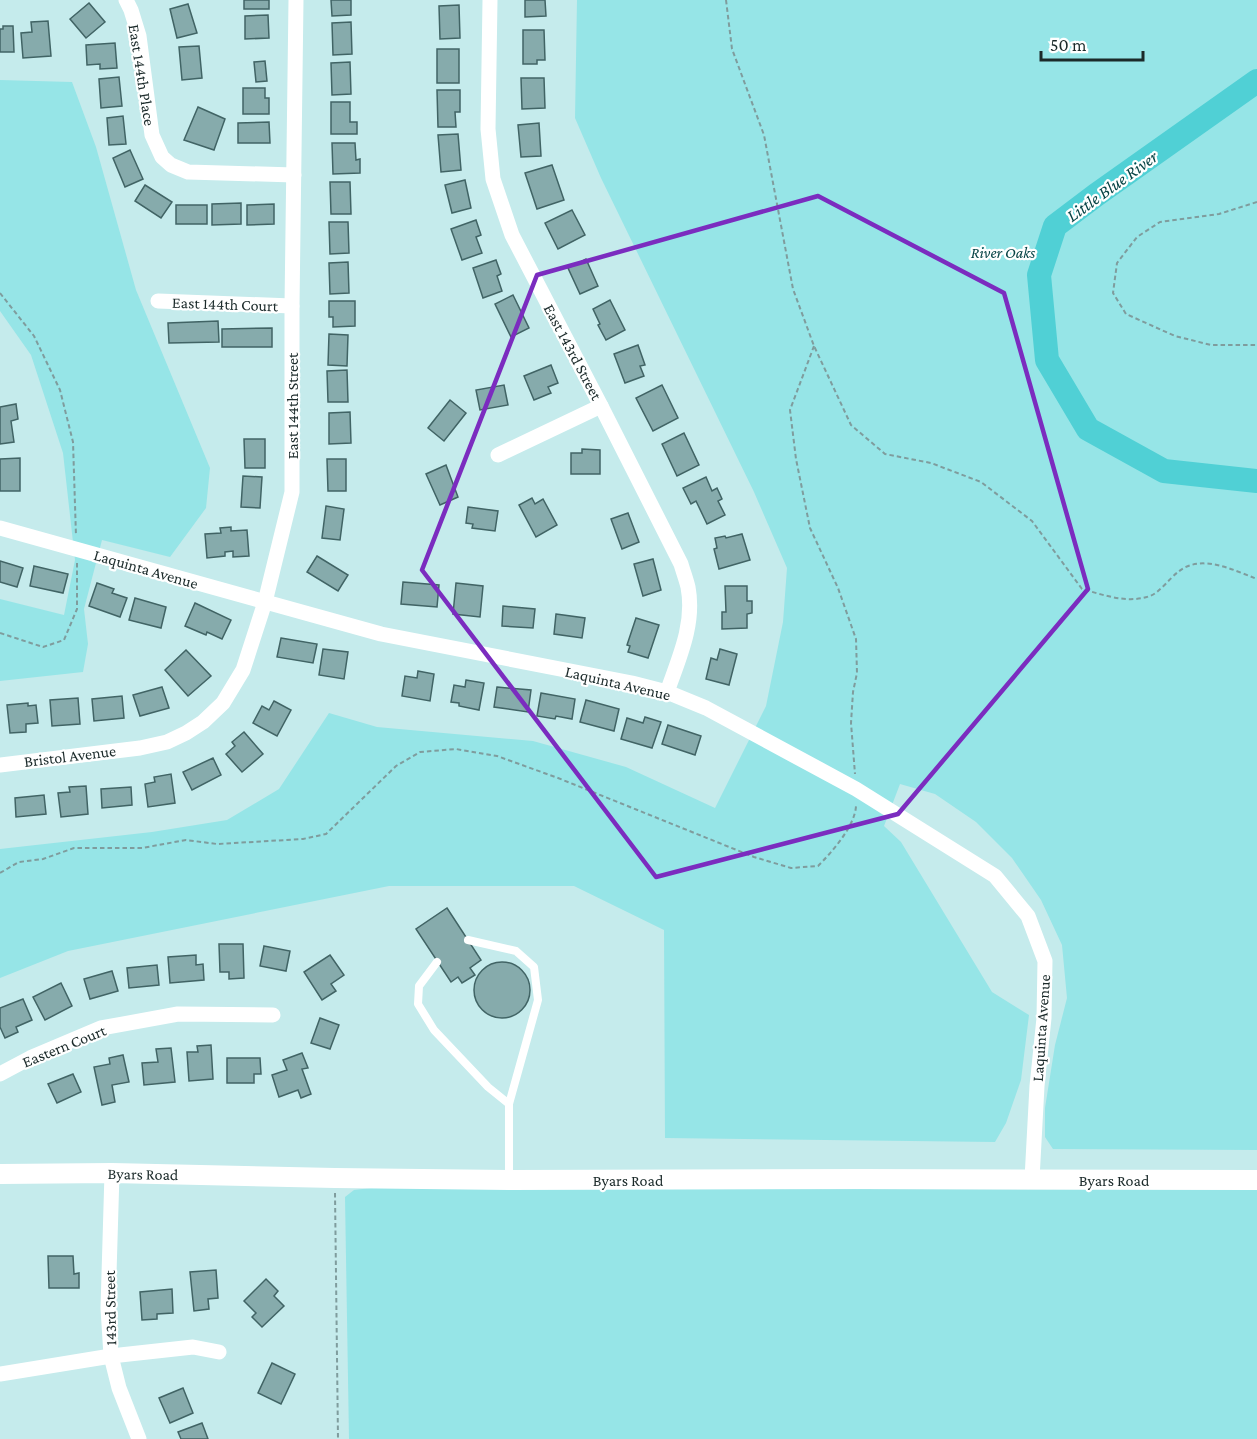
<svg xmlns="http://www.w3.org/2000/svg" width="1257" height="1439" font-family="'Crimson Pro',serif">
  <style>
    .green { fill: #96e5e7 }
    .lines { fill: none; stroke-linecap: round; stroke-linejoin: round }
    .river { stroke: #50d0d5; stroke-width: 24 }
    .building { fill: #86abac; stroke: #416465; stroke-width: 1.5 }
    .path { stroke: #7f9c9d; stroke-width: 2; stroke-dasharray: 4.5 3; stroke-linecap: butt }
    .service { stroke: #fff; stroke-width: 8 }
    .minor { stroke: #fff; stroke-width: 15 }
    .tertiary { stroke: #fff; stroke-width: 20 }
    .marked { fill: none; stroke: #7b2cbf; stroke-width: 4.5; stroke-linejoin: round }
    .labels { text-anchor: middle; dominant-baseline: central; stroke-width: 4.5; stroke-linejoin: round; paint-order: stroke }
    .street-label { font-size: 16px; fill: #1b2a2a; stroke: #fff }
    .park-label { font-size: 16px; font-style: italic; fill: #064345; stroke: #fff }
    .water-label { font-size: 18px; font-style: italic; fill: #064345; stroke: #fff }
  </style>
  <rect width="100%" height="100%" fill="#c5ebec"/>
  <g class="green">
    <polygon points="577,0 1257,0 1257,1150 1053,1149 1045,1137 1045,1108 1055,1045 1067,998 1062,945 1041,900 1012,858 976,822 935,794 900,784 884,826 901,842 992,992 1029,1015 1021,1080 1006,1123 995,1142 665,1138 664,930 574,886 389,886 68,951 0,978 0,849 152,832 227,820 279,789 329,713 377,727 533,741 626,767 715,808 766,706 783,622 787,568 754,492 601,178 575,118"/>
    <polygon points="0,80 72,82 96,147 136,290 210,468 206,508 170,557 102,540 84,609 88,644 83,672 0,681 0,599 64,615 75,560 63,453 31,355 0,311"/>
    <polygon points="371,1188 1257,1190 1257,1439 349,1439 345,1197 354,1190"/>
  </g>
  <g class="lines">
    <polyline class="river" points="1257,81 1096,195 1055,226 1039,275 1047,360 1088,429 1164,471 1257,481"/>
  </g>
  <g class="building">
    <rect x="244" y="0" width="25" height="9"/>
    <polygon points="331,0 351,0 351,15 332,16"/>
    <polygon points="525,0 545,0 546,16 525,17"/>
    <polygon points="89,3 105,22 86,38 70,19"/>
    <polygon points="188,4 197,33 177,38 170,9"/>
    <polygon points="459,5 460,38 440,39 439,6"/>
    <polygon points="268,15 269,38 245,39 245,16"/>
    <polygon points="48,21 51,56 23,58 21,33 32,32 31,22"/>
    <polygon points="351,22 352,54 333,55 332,23"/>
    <polygon points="3,26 13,26 14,52 0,52 0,29 3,29"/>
    <polygon points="523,30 544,30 545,60 537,60 537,64 523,64"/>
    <polygon points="115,43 117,68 100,69 100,64 87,65 86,45"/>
    <polygon points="199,46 202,78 182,80 179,47"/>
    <rect x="437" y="49" width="22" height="34"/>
    <polygon points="265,61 267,81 256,82 254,62"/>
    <polygon points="350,62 351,94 332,95 331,63"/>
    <polygon points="119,77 122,106 101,108 99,79"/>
    <polygon points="521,78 544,78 545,108 522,109"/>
    <polygon points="243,88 265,88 265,98 269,98 269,114 243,114"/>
    <polygon points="437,90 460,90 460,112 455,112 456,127 438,127"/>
    <polygon points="331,102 350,102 350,122 357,122 357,134 331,134"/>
    <polygon points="198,107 225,119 214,150 184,140"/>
    <polygon points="123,116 126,144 109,145 107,118"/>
    <polygon points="269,122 270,143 238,143 238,123"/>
    <polygon points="539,123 541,156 521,157 518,125"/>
    <polygon points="458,134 461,170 441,172 438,135"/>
    <polygon points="332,143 355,143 356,160 360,159 360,173 333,174"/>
    <polygon points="130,150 143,179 125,187 113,158"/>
    <polygon points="552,165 564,200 537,209 525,173"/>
    <polygon points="465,180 471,208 452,213 445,185"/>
    <polygon points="330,182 350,182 351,214 331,214"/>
    <polygon points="145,185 172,202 161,218 135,201"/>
    <polygon points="241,203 241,224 212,225 212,204"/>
    <polygon points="274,204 274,224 247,225 247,205"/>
    <rect x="176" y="205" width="31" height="19"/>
    <polygon points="572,210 585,235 558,249 545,223"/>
    <polygon points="476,220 481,235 476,237 482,253 462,260 451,229"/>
    <polygon points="329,222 348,222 349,253 330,254"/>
    <polygon points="586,259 598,286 580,294 568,268"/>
    <polygon points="496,260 501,274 497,276 502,291 483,298 473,268"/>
    <polygon points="348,262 349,293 330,294 329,263"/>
    <polygon points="513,295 529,328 511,337 495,304"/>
    <polygon points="610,300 625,330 606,340 598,325 600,324 593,309"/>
    <polygon points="329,301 355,301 355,326 333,327 333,317 329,317"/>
    <polygon points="218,321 219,342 169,343 168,323"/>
    <polygon points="272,328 272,347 222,347 222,329"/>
    <polygon points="329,334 348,335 347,366 328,365"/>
    <polygon points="638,345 645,365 640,366 644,376 625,383 614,354"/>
    <polygon points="551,365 558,383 548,387 551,393 534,400 524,376"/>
    <polygon points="347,370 348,402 328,402 327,371"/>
    <polygon points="504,385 508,405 480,410 476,390"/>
    <polygon points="662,385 678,418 653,431 636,398"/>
    <polygon points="450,400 466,413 444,441 428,428"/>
    <polygon points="16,404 18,419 11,421 14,442 0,444 0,407"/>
    <polygon points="350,412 351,443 329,444 329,413"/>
    <polygon points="684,433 699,465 677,476 662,444"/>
    <polygon points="244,439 265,439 265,468 245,468"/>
    <polygon points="582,449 600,450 600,474 571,474 571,453 582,453"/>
    <polygon points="20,458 20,491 0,491 0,459"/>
    <polygon points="327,459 346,459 346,491 328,491"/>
    <polygon points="446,465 458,497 440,505 426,474"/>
    <polygon points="243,476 262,477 260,508 241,507"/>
    <polygon points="706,477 712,491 717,488 722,499 718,501 725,515 707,524 696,501 691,504 683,488"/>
    <polygon points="532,498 535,504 543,499 557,525 536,537 519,505"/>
    <polygon points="326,506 344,509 340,540 322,538"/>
    <polygon points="468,507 498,511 495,531 472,528 473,524 466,523"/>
    <polygon points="628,513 639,542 622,549 611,519"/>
    <polygon points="231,527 231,531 247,530 249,556 233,557 233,551 225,552 225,556 207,558 205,534 221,533 220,528"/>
    <polygon points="742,534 750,560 719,569 714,549 717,548 715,538 725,536 726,538"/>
    <polygon points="317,556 348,575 338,591 307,572"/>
    <polygon points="653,559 661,590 643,596 634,564"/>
    <polygon points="0,561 23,568 17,587 0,582"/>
    <polygon points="34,566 68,574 63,593 30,586"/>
    <polygon points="403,582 439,585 437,607 401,604"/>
    <polygon points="97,583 114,589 112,593 127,598 120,617 89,606"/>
    <polygon points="456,583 483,586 480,617 453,614"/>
    <polygon points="725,586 747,586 747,601 752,601 752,613 747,614 747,628 722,629 722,612 726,612"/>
    <polygon points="135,598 166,607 161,628 129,620"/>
    <polygon points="195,603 231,620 222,639 207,632 206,635 185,626"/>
    <polygon points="503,606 535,609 533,628 502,626"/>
    <polygon points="556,614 585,618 582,638 554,634"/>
    <polygon points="636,618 659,625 648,658 628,652 630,646 627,645"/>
    <polygon points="281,638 317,644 313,663 277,657"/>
    <polygon points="323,649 348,652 344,679 319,675"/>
    <polygon points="720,649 737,654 729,685 706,679 711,658 717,660"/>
    <polygon points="186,650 211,676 188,696 165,670"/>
    <polygon points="418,671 434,674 430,701 402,696 405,676 417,678"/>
    <polygon points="466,680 484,683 479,710 459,706 459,703 451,702 454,685 465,687"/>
    <polygon points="162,687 169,708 140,716 133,695"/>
    <polygon points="497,687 531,690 528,712 494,707"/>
    <polygon points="541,693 575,699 572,719 556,716 555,719 537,716"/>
    <polygon points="122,696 124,718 94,721 92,699"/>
    <polygon points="78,698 80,724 52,726 50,700"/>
    <polygon points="586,700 619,709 614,731 580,722"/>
    <polygon points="274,701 291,710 277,736 253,723 262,706 269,710"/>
    <polygon points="28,703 28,706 36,705 38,723 26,724 26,732 10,733 7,705"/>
    <polygon points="645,717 661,722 652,748 621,739 627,718 643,723"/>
    <polygon points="668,725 701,736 695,755 662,744"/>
    <polygon points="244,732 263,754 242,772 226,754 235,746 232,742"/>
    <polygon points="213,758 221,775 192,790 183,772"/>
    <polygon points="171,774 175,803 148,807 145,784 155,782 154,777"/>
    <polygon points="86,786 88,814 61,817 58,793 70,792 69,787"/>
    <polygon points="131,787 132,805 102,808 101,789"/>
    <polygon points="44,795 46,814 16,817 15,798"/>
    <polygon points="447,908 481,960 470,968 475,975 462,983 458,977 451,982 416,929"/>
    <polygon points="219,944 243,944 244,978 229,979 229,972 220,972"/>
    <polygon points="264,946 290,951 286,971 260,966"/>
    <polygon points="196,955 196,965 203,964 204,980 170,983 168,957"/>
    <polygon points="330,955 344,975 331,984 336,991 322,1000 304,972"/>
    <circle cx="502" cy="990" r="28"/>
    <polygon points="157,965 159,985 129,988 127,968"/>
    <polygon points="112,971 118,991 90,999 84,979"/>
    <polygon points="61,983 72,1006 45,1020 33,997"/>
    <polygon points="23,999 32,1020 16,1027 18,1032 5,1038 0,1027 0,1008"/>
    <polygon points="320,1018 339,1025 330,1049 311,1043"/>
    <polygon points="211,1045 213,1079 189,1081 187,1052 198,1052 197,1046"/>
    <polygon points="171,1048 175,1082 144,1085 142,1063 158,1062 156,1049"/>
    <polygon points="302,1053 308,1068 302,1069 311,1094 301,1098 298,1090 279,1097 272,1075 287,1070 283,1060"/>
    <polygon points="123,1055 129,1082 112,1085 115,1102 102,1105 94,1067 110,1064 109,1058"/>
    <polygon points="227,1058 260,1058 261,1074 254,1074 254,1083 227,1083"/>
    <polygon points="73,1074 81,1092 57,1103 48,1084"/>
    <polygon points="48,1256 73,1256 74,1274 79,1273 79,1288 49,1288"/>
    <polygon points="216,1270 218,1298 208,1299 209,1309 194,1311 190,1272"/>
    <polygon points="266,1279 278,1291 274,1296 284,1306 262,1327 252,1317 256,1313 244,1301"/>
    <polygon points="172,1289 173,1313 157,1314 157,1319 142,1320 140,1292"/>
    <polygon points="272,1363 295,1374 281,1404 258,1393"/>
    <polygon points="183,1388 193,1413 170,1423 159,1398"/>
    <polygon points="202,1423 208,1439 181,1439 178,1432"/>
  </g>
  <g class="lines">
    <g class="path">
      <path d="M726 0 732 49 764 135 793 289 814 346 851 425 885 454 931 463 981 482 1032 521 1082 589C1104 595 1127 604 1150 596 1159 593 1170 578 1178 572 1201 553 1233 570 1257 579"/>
      <polyline points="1257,202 1219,214 1160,222 1137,237 1117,263 1113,293 1126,314 1175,336 1211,345 1257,345"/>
      <polyline points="0,293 34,336 60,390 73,442 76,536"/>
      <polyline points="814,346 790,410 796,459 810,528 838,588 856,639 857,673 853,692 851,723 855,774"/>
      <polyline points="0,633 43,647 64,640 77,609 77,563"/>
      <path d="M0 873 19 862 43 859 74 848H142L186 840 217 844 303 839 326 834 396 766 420 752 456 749 497 756 558 778 754 857 791 868 818 866C832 852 855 826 856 806"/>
      <polyline points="335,1193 338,1439"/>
    </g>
    <g class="service">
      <polyline points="468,940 516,951 534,967 538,1000 509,1104"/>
      <polyline points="437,962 419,986 418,1004 434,1030 488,1087 509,1104 509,1179"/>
    </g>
    <g class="minor">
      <polyline points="126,0 131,10 139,36 152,135 162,157 171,165 188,172 294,175"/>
      <path d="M490 0 488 129 493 179 512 235 601 406 681 564C683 571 686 579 688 587 695 624 679 658 667 692"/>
      <polyline points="158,301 292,306"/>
      <polyline points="498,455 601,406"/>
      <polyline points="0,528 381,634 632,683 667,692 706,708 856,789 995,876 1028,916 1045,961 1044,1018 1037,1086 1032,1179"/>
      <polyline points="0,765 140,748 167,742 186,733 203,722 223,703 243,670 265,602 292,492 292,306 296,0"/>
      <polyline points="0,1074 30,1058 101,1028 178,1014 273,1015"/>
      <polyline points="112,1173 108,1308 111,1356 119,1388 139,1439"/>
      <polyline points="0,1374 111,1356 193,1347 219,1352"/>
    </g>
    <polyline class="tertiary" points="0,1174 112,1173 335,1178 509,1180 862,1179 1257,1180"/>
  </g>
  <path class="marked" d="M818 196 1004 293 1088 589 898 814 656 877 422 570 537 275Z"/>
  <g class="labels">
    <g class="street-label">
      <text transform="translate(142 75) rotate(81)">East 144th Place</text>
      <text transform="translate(225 304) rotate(2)">East 144th Court</text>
      <text transform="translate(573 352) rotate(62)">East 143rd Street</text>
      <text transform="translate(292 406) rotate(-90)">East 144th Street</text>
      <text transform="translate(146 569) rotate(16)">Laquinta Avenue</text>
      <text transform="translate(618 683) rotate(13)">Laquinta Avenue</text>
      <text transform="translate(70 756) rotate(-7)">Bristol Avenue</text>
      <text transform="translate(1041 1028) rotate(-86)">Laquinta Avenue</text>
      <text transform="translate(64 1046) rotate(-22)">Eastern Court</text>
      <text transform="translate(143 1174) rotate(1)">Byars Road</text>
      <text x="628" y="1180">Byars Road</text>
      <text x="1114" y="1180">Byars Road</text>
      <text transform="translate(110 1308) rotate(-91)">143rd Street</text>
    </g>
    <g class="park-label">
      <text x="1003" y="252">River Oaks</text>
    </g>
    <g class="water-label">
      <text transform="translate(1112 186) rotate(-36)">Little Blue River</text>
    </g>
  </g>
  <path d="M1041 51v9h102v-9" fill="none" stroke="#1b2a2a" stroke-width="3"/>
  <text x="1050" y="51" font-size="18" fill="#1b2a2a" stroke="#ffffff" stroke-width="4.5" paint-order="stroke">50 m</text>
</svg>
